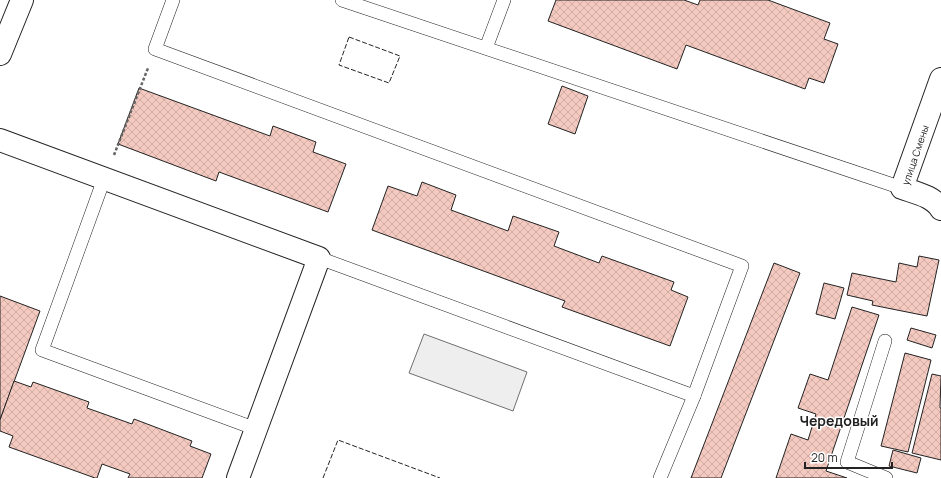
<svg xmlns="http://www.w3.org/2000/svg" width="941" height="478" font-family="Manrope,sans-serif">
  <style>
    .garden { fill: #eee; stroke: #6f6f6f }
    .building { fill: url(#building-cross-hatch); stroke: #222 }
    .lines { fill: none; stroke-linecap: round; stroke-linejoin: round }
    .lane-casing { stroke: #222; stroke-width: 14 }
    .street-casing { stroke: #222; stroke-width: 24 }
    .secondary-casing { stroke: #222; stroke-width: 24 }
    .path { stroke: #646464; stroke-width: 2.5; stroke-dasharray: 3 2; stroke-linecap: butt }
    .lane { stroke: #fff; stroke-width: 13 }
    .street { stroke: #fff; stroke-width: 22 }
    .secondary { stroke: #fff; stroke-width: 22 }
    .fence { stroke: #222; stroke-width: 1; stroke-dasharray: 5 2; stroke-linecap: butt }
    .labels { text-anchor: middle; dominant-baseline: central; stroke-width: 3; stroke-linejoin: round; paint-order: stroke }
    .street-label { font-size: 10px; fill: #222; stroke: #fff }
    .district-label { font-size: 14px; font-weight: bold; fill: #222; stroke: #fff }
  </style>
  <defs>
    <pattern id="building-cross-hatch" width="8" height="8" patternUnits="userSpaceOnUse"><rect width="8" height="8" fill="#f3c9c0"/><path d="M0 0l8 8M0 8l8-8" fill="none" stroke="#d0aca5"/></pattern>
  </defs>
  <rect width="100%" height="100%" fill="#fff"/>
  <polygon class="garden" points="424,334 527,372 513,411 409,373"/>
  <g class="building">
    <polygon points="556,0 684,0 698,5 700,0 768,0 830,23 824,39 838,44 824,83 809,78 805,89 686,45 677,69 548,21"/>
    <polygon points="562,86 588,96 575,134 548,124"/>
    <polygon points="139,88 270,136 273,126 316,142 313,152 346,164 328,212 219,172 216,181 118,144"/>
    <polygon points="422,182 456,195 451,210 508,231 513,216 559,232 554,246 599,263 602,256 674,282 671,290 688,297 670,346 562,307 565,301 372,230 388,186 417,196"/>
    <polygon points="919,256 939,260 927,316 872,305 873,301 847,295 852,273 896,282 899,263 917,267"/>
    <polygon points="774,263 800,273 721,478 691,478"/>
    <polygon points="824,283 844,288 835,319 816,314"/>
    <polygon points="0,296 40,311 0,420"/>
    <polygon points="852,307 879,315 826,471 847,478 776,478 791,434 808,440 816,414 798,408 810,374 828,380"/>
    <polygon points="911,328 936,335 932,348 907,340"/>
    <polygon points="905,353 931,360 908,452 881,446"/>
    <polygon points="932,374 941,376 940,408 941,408 941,460 912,453"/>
    <polygon points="14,381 31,387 33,382 89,402 87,408 132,424 134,419 192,441 190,446 211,454 202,478 128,478 130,474 102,464 97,478 95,478 9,447 13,436 0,431 0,420"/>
    <polygon points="893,450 921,458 917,473 889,466"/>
  </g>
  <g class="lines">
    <defs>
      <g id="lane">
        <polyline points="173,0 155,49 742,266 694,396 660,478"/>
        <polyline points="342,0 902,188"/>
        <polyline points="486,48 504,0"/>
        <polyline points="104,179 42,350 256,429"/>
        <polyline points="319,258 694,396"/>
        <polyline points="885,341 847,462 886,478"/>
      </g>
      <g id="street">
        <path d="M941 79 902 188C916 193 933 196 941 209"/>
        <polyline points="0,140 319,258 238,478"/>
      </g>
      <polyline id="secondary" points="0,54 22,0"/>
    </defs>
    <use href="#lane" class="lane-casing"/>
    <use href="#street" class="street-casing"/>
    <use href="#secondary" class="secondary-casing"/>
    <polyline class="path" points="114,155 148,68"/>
    <use href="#lane" class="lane"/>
    <use href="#street" class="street"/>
    <use href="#secondary" class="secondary"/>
    <g class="fence">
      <polygon points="349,37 400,56 389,83 339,65"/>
      <polyline points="323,478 338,440 440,478"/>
    </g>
  </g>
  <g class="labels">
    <g class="street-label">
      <text transform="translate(915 155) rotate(-71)">улица Смены</text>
    </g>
    <g class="district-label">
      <text x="839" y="420">Чередовый</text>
    </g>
  </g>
  <path d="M805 462v6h87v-6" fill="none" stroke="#222222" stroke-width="2"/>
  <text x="811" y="462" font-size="12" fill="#222222" stroke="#ffffff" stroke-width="3" paint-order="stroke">20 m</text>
</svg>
